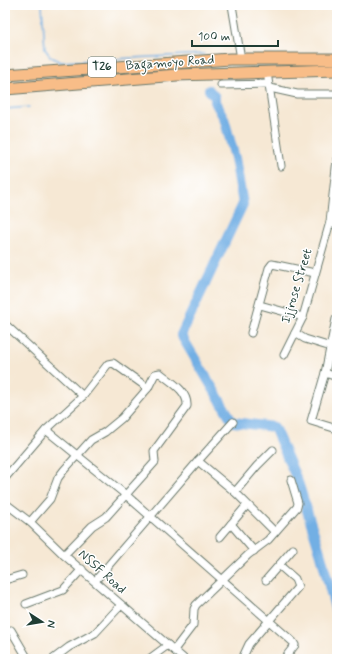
<svg xmlns="http://www.w3.org/2000/svg" width="342" height="664" font-family="Mynerve,sans-serif">
  <style>
    .lines { fill: none; stroke-linecap: round; stroke-linejoin: round }
    .stream { stroke: #72afe4; stroke-width: 1.5 }
    .river { stroke: #72afe4; stroke-width: 10 }
    .minor-casing { stroke: #6a796c; stroke-width: 9 }
    .highway-casing { stroke: #6a796c; stroke-width: 13 }
    .minor { stroke: #fff; stroke-width: 7 }
    .highway { stroke: #f8bd88; stroke-width: 11 }
    .labels { text-anchor: middle; dominant-baseline: central; stroke-width: 3; stroke-linejoin: round; paint-order: stroke }
    .shield { fill: #fff; stroke: #627771; stroke-width: 1 }
    .shield-label { font-size: 12px; font-weight: bold; fill: #1f3d34 }
    .street-label { font-size: 13px; fill: #1f3d34; stroke: #fff }
  </style>
  <rect width="100%" height="100%" fill="#fff"/>
  <filter id="ink" filterUnits="userSpaceOnUse"><feTurbulence type="fractalNoise" baseFrequency=".025" numOctaves="2"/><feDisplacementMap in="SourceGraphic" scale="8" xChannelSelector="R" yChannelSelector="G"/><feConvolveMatrix kernelMatrix="1 2 1 2 8 2 1 2 1" color-interpolation-filters="sRGB"/></filter>
  <filter id="wash" filterUnits="userSpaceOnUse"><feTurbulence type="fractalNoise" baseFrequency=".012" numOctaves="4" result="noise"/><feDisplacementMap in="SourceGraphic" scale="16" xChannelSelector="R" yChannelSelector="G"/><feGaussianBlur stdDeviation="0.9" result="paint"/><feColorMatrix in="noise" values="0 0 0 0 0 0 0 0 0 0 0 0 0 0 0 0 0 1.4 0 .05"/><feComposite in="paint" operator="in"/></filter>
  <g filter="url(#wash)">
    <rect width="100%" height="100%" fill="#f6e8d4"/>
    <g class="lines">
      <g class="stream">
        <polyline points="42,5 45,49 50,56 60,62 204,54"/>
        <polyline points="5,109 29,107"/>
      </g>
      <polyline class="river" points="209,90 215,97 215,102 224,118 235,158 243,204 181,335 233,422 274,427 298,482 321,555 337,616"/>
    </g>
  </g>
  <g filter="url(#ink)">
    <g class="lines">
      <defs>
        <g id="minor">
          <polyline points="232,5 241,59"/>
          <polyline points="267,72 281,166"/>
          <polyline points="221,85 268,84"/>
          <polyline points="270,88 297,94 337,94"/>
          <polyline points="337,159 330,222 337,226"/>
          <polyline points="260,305 303,317"/>
          <polyline points="336,319 325,373 311,421 337,429"/>
          <polyline points="5,324 83,396"/>
          <polyline points="251,333 269,268 272,264 315,273"/>
          <polyline points="295,333 305,339 331,347"/>
          <polyline points="284,355 303,317 330,222"/>
          <polyline points="325,373 337,377"/>
          <polyline points="46,430 126,495 293,642 295,645 284,659"/>
          <polyline points="198,461 233,422"/>
          <polyline points="5,478 46,430 83,396 108,364 113,363 148,388"/>
          <polyline points="235,492 257,466 273,450"/>
          <polyline points="5,503 30,522 64,555 184,659"/>
          <path d="M30 522 50 499 58 478 64 470 91 440 105 432 122 418 148 388 155 374 160 373C171 382 188 391 187 406L154 451 155 462 106 517 92 526 64 555"/>
          <polyline points="231,524 254,551"/>
          <polyline points="220,537 247,505"/>
          <polyline points="5,580 22,575"/>
          <polyline points="266,580 293,549"/>
          <polyline points="95,581 198,461 235,492 275,532"/>
          <polyline points="26,604 63,590 82,569"/>
          <polyline points="11,630 28,659"/>
          <polyline points="174,650 193,625 194,609 196,605 248,555 268,540 297,507 298,503 291,480"/>
          <polyline points="53,659 69,647 95,633 121,605"/>
          <polyline points="149,659 168,645"/>
          <polyline points="242,659 249,644 298,587 295,579 279,565"/>
        </g>
        <g id="highway">
          <polyline points="5,75 230,59 337,59"/>
          <polyline points="5,89 177,75 337,70"/>
        </g>
      </defs>
      <use href="#minor" class="minor-casing"/>
      <use href="#highway" class="highway-casing"/>
      <use href="#minor" class="minor"/>
      <use href="#highway" class="highway"/>
    </g>
  </g>
  <g class="labels">
    <rect class="shield" x="88" y="57" width="28" height="20" rx="3"/>
    <g class="shield-label">
      <text x="102" y="67">T26</text>
    </g>
    <g class="street-label">
      <text transform="translate(170 63) rotate(-4)">Bagamoyo Road</text>
      <text transform="translate(297 286) rotate(-73)">Ijjrose Street</text>
      <text transform="translate(102 572) rotate(42)">NSSF Road</text>
    </g>
  </g>
  <rect width="342" height="664" fill="none" stroke="#fff" stroke-width="20"/>
  <g transform="translate(42 622) rotate(102)" stroke="#ffffff" stroke-width="3" paint-order="stroke">
  <path d="M0-3L7 15L0 10L-7 15Z" fill="#1f3d34"/>
  <text y="-6" font-size="11" font-weight="bold" text-anchor="middle" fill="#1f3d34">N</text>
  </g>
  <path d="M192 40v6h86v-6" fill="none" stroke="#1f3d34" stroke-width="2"/>
  <text x="198" y="40" font-size="12" fill="#1f3d34" stroke="#ffffff" stroke-width="3" paint-order="stroke">100 m</text>
</svg>
